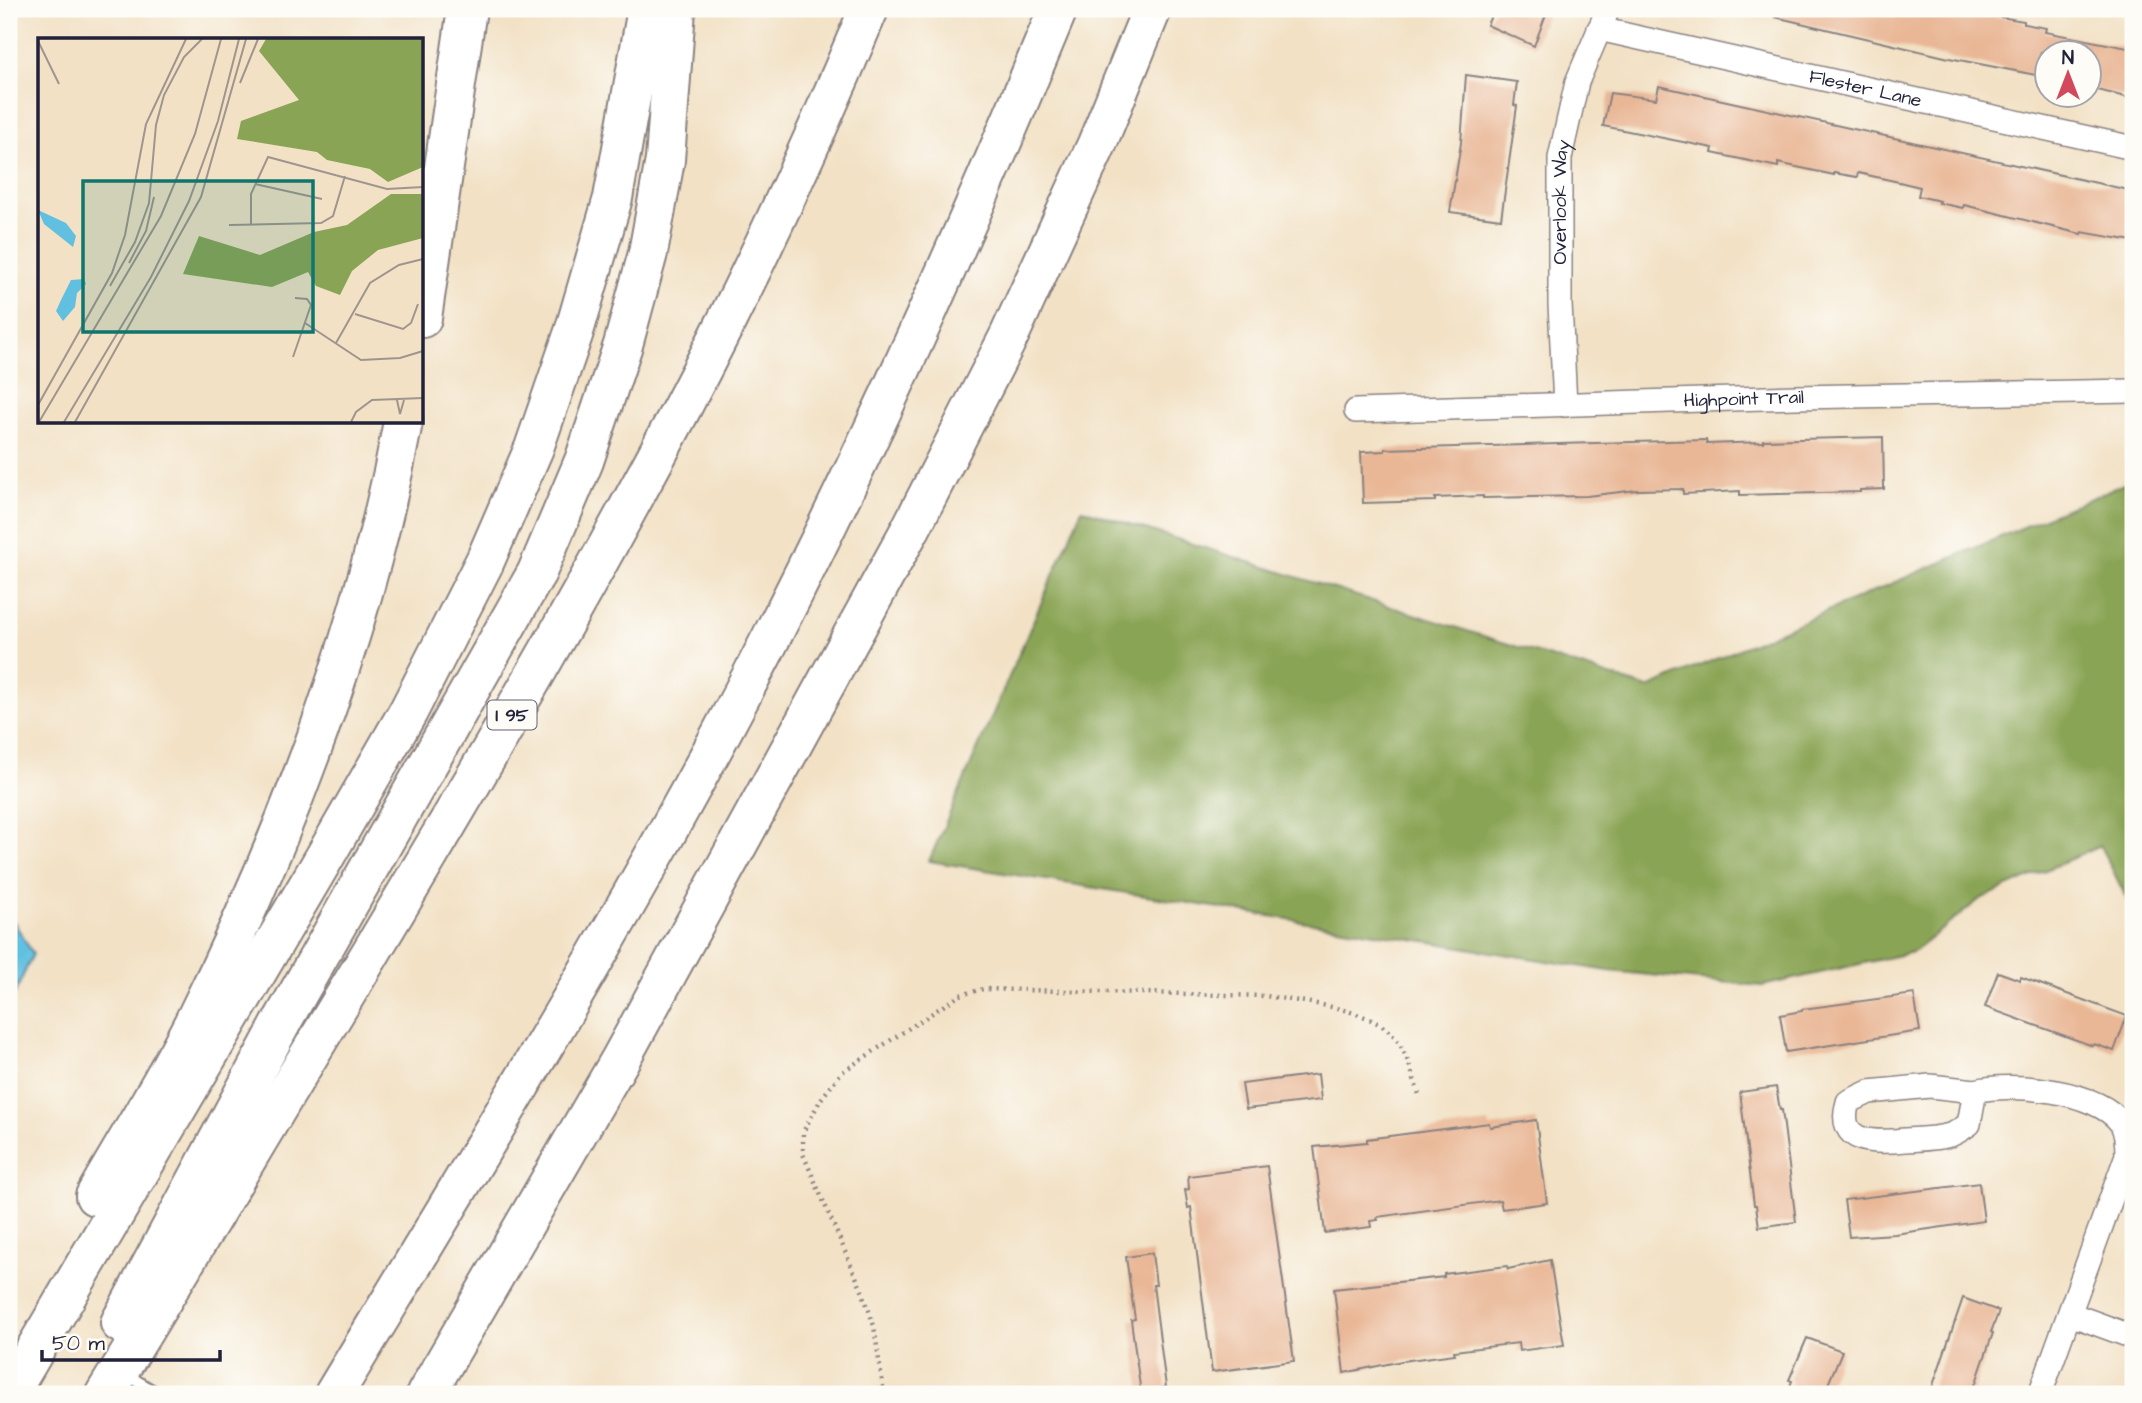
<svg xmlns="http://www.w3.org/2000/svg" width="2142" height="1403" font-family="'Architects Daughter',sans-serif">
  <style>
    .forest { fill: #8aa455; stroke: #566348; stroke-width: 2 }
    .water { fill: #61c0e0; stroke: #42718e; stroke-width: 2 }
    .building { fill: #e9b796 }
    .lines { fill: none; stroke-linecap: round; stroke-linejoin: round }
    .lane-casing { stroke: #8a8280; stroke-width: 14 }
    .street-casing { stroke: #8a8280; stroke-width: 26 }
    .highway-casing { stroke: #8a8280; stroke-width: 42 }
    .path { stroke: #8a8280; stroke-width: 4.5; stroke-dasharray: 2 5; stroke-linecap: butt }
    .lane { stroke: #fff; stroke-width: 10 }
    .street { stroke: #fff; stroke-width: 23 }
    .highway { stroke: #fff; stroke-width: 38 }
    .labels { text-anchor: middle; dominant-baseline: central; stroke-width: 5; stroke-linejoin: round; paint-order: stroke }
    .shield { fill: #fdfcf7; stroke: #646373; stroke-width: 2 }
    .shield-label { font-size: 18px; font-weight: bold; fill: #22223b }
    .street-label { font-size: 19px; fill: #22223b; stroke: #fdfcf7 }
    .inset-road { fill: none; stroke: #9f958e; stroke-width: 2 }
    .view { fill: #0f766e; fill-opacity: 0.15; stroke: #0f766e; stroke-width: 3.5 }
    .inset-edge { fill: none; stroke: #22223b; stroke-width: 3.5 }
  </style>
  <rect width="100%" height="100%" fill="#fdfcf7"/>
  <filter id="ink" filterUnits="userSpaceOnUse"><feTurbulence type="fractalNoise" baseFrequency=".0143" numOctaves="2"/><feDisplacementMap in="SourceGraphic" scale="14" xChannelSelector="R" yChannelSelector="G"/><feConvolveMatrix kernelMatrix="1 2 1 2 8 2 1 2 1" color-interpolation-filters="sRGB"/></filter>
  <filter id="wash" filterUnits="userSpaceOnUse"><feTurbulence type="fractalNoise" baseFrequency=".00686" numOctaves="4" result="noise"/><feDisplacementMap in="SourceGraphic" scale="28" xChannelSelector="R" yChannelSelector="G"/><feGaussianBlur stdDeviation="1.57" result="paint"/><feColorMatrix in="noise" values="0 0 0 0 0 0 0 0 0 0 0 0 0 0 0 0 0 1.4 0 .05"/><feComposite in="paint" operator="in"/></filter>
  <g filter="url(#wash)">
    <rect width="100%" height="100%" fill="#f2e1c5"/>
    <polygon class="forest" points="2133,480 2133,910 2100,846 1980,899 1913,952 1762,986 1609,971 929,861 1082,509 1648,688"/>
    <polygon class="water" points="9,914 33,954 15,993 9,998"/>
    <g id="blocks">
      <g class="building">
        <polygon points="1494,9 1548,9 1534,46 1487,25"/>
        <polygon points="1776,9 1952,9 2024,21 2024,24 2046,28 2045,32 2133,49 2133,99 2090,88 2090,52 2041,52 2036,75 1949,58 1775,17"/>
        <polygon points="1466,75 1517,82 1514,105 1517,106 1501,219 1450,212 1461,143"/>
        <polygon points="1659,86 2133,191 2133,241 2082,232 2081,234 1964,205 1963,208 1939,203 1940,201 1918,196 1920,187 1899,182 1858,173 1857,177 1834,173 1834,175 1778,163 1778,167 1712,153 1713,148 1603,126 1610,93 1656,99"/>
        <polygon points="1883,437 1884,489 1860,490 1860,492 1740,495 1740,491 1683,494 1683,489 1637,490 1587,496 1483,498 1483,496 1435,498 1435,501 1363,503 1361,452 1385,451 1385,449 1559,444 1706,440 1707,444 1763,442 1763,440"/>
        <polygon points="1998,972 2020,980 2021,977 2127,1016 2114,1051 2094,1044 2093,1046 1985,1007"/>
        <polygon points="1914,994 1920,1031 1786,1052 1780,1015 1802,1011 1802,1009"/>
        <polygon points="1318,1074 1321,1100 1246,1109 1242,1084"/>
        <polygon points="1776,1087 1780,1110 1782,1110 1796,1222 1759,1227 1756,1205 1754,1205 1740,1092"/>
        <polygon points="1536,1120 1547,1203 1502,1209 1500,1200 1377,1217 1378,1220 1370,1221 1371,1227 1325,1233 1314,1147 1367,1142 1367,1139 1489,1123 1490,1127"/>
        <polygon points="1267,1166 1294,1361 1212,1372 1191,1207 1188,1208 1185,1190 1189,1189 1188,1176"/>
        <polygon points="1979,1183 1984,1221 1895,1234 1849,1237 1844,1200"/>
        <polygon points="1152,1253 1156,1285 1153,1285 1166,1387 1141,1394 1131,1320 1135,1319 1126,1257"/>
        <polygon points="1550,1260 1564,1345 1519,1351 1518,1343 1454,1351 1455,1354 1402,1361 1344,1373 1334,1289 1444,1277 1444,1274 1507,1266 1508,1269"/>
        <polygon points="1963,1298 1999,1311 1991,1332 1993,1333 1972,1394 1930,1394"/>
        <polygon points="1807,1338 1842,1351 1824,1394 1787,1394 1792,1381 1789,1380"/>
      </g>
    </g>
  </g>
  <g filter="url(#ink)">
    <use href="#blocks" fill-opacity="0" stroke="#8a8280" stroke-width="2"/>
    <g class="lines">
      <defs>
        <polyline id="lane" points="125,1374 159,1394"/>
        <g id="street">
          <path id="s1" d="M1599 29 2133 148"/>
          <path id="s2" d="M1565 405 1560 304V158L1577 82 1608 9"/>
          <path id="s3" d="M1356 411 1796 397 2133 391"/>
          <path d="M1930 1086 1975 1091 1969 1124C1963 1128 1957 1133 1950 1135 1936 1139 1920 1139 1905 1140 1876 1143 1835 1145 1848 1102L1869 1092Z"/>
          <path d="M1975 1091C2011 1082 2097 1090 2121 1123 2127 1132 2127 1144 2127 1155L2040 1394"/>
          <polyline points="2070,1314 2133,1337"/>
        </g>
        <g id="highway">
          <polyline points="422,318 467,9"/>
          <path d="M95 1196C129 1136 167 1077 197 1016 290 828 365 628 403 422"/>
          <polyline points="120,1323 284,1018 537,572 584,461 623,345 648,253 665,160 676,9"/>
          <polyline points="9,1394 323,860 408,712 485,561 534,448 574,332 613,198 647,9"/>
          <path d="M105 1394C186 1263 263 1130 343 999 477 776 610 553 727 320 778 218 825 114 869 9"/>
          <path d="M334 1394C464 1179 597 964 716 743 844 505 955 258 1058 9"/>
          <polyline points="426,1394 620,1060 911,528 1009,336 1097,144 1152,9"/>
        </g>
      </defs>
      <use href="#lane" class="lane-casing"/>
      <use href="#street" class="street-casing"/>
      <use href="#highway" class="highway-casing"/>
      <path class="path" d="M884 1394 874 1326 863 1293 803 1154V1132L821 1099 842 1072 960 995 983 989 1266 996C1302 1002 1362 1007 1390 1032 1405 1045 1413 1076 1419 1095"/>
      <use href="#lane" class="lane"/>
      <use href="#street" class="street"/>
      <use href="#highway" class="highway"/>
    </g>
  </g>
  <g class="labels">
    <rect class="shield" x="487.5" y="700.5" width="49" height="29" rx="5"/>
    <g class="shield-label">
      <text x="512" y="715">I 95</text>
    </g>
    <g class="street-label">
      <text stroke="none"><textPath href="#s1" startOffset="273">Flester Lane</textPath></text>
      <text stroke="none"><textPath href="#s2" startOffset="203">Overlook Way</textPath></text>
      <text stroke="none"><textPath href="#s3" startOffset="388">Highpoint Trail</textPath></text>
    </g>
  </g>
  <g transform="translate(38 38)">
    <rect width="385" height="385" fill="#f2e1c5"/>
    <path d="M228 1H385V129L350 144 332 131 289 122 279 114 199 101 203 83 261 62 221 13ZM353 156H385V200L340 212 314 233 302 257 278 248 270 234 234 249 145 236 161 198 222 217 276 194 309 187Z" fill="#8aa455"/>
    <path d="M0 172 28 185 38 198 35 209 6 186ZM46 241 48 246 39 255 37 269 25 283 18 273 23 262 33 242Z" fill="#61c0e0"/>
    <path class="inset-road" d="M0 3 21 46M202 45 220 1M217 146 284 161M191 187 283 185 295 178 307 138M213 187V156L230 119 349 151 385 149M91 225 108 193 116 159M72 248 97 204 111 165 118 87 126 57 146 19 164 1M317 276 365 291 373 285 380 266M267 285 323 322 362 320 385 313M298 305 332 245 361 227 385 221M255 319 273 267 269 261 257 260M359 362 362 376 366 362M0 367 74 235 87 197 108 86 148 1M1 384 123 178 157 96 183 1M26 384 113 239 151 163 180 83 201 1M37 384 163 159 208 1M313 384 318 374 334 362 385 360"/>
    <path class="view" d="M45 143H275V294H45Z"/>
    <rect width="385" height="385" class="inset-edge"/>
  </g>
  <rect width="2142" height="1403" fill="none" stroke="#fdfcf7" stroke-width="35"/>
  <g transform="translate(2068 74)"><circle r="33" fill="#fdfcf7" stroke="#a5a5ac" stroke-width="2"/>
  <path d="M0-5L12 26L0 18L-12 26Z" fill="#d1495b"/>
  <text y="-10" font-size="19" font-weight="bold" text-anchor="middle" fill="#22223b">N</text>
  </g>
  <path d="M42 1350v10h178v-10" fill="none" stroke="#22223b" stroke-width="3.5"/>
  <text x="52" y="1350" font-size="21" fill="#22223b" stroke="#fdfcf7" stroke-width="5" paint-order="stroke">50 m</text>
</svg>
